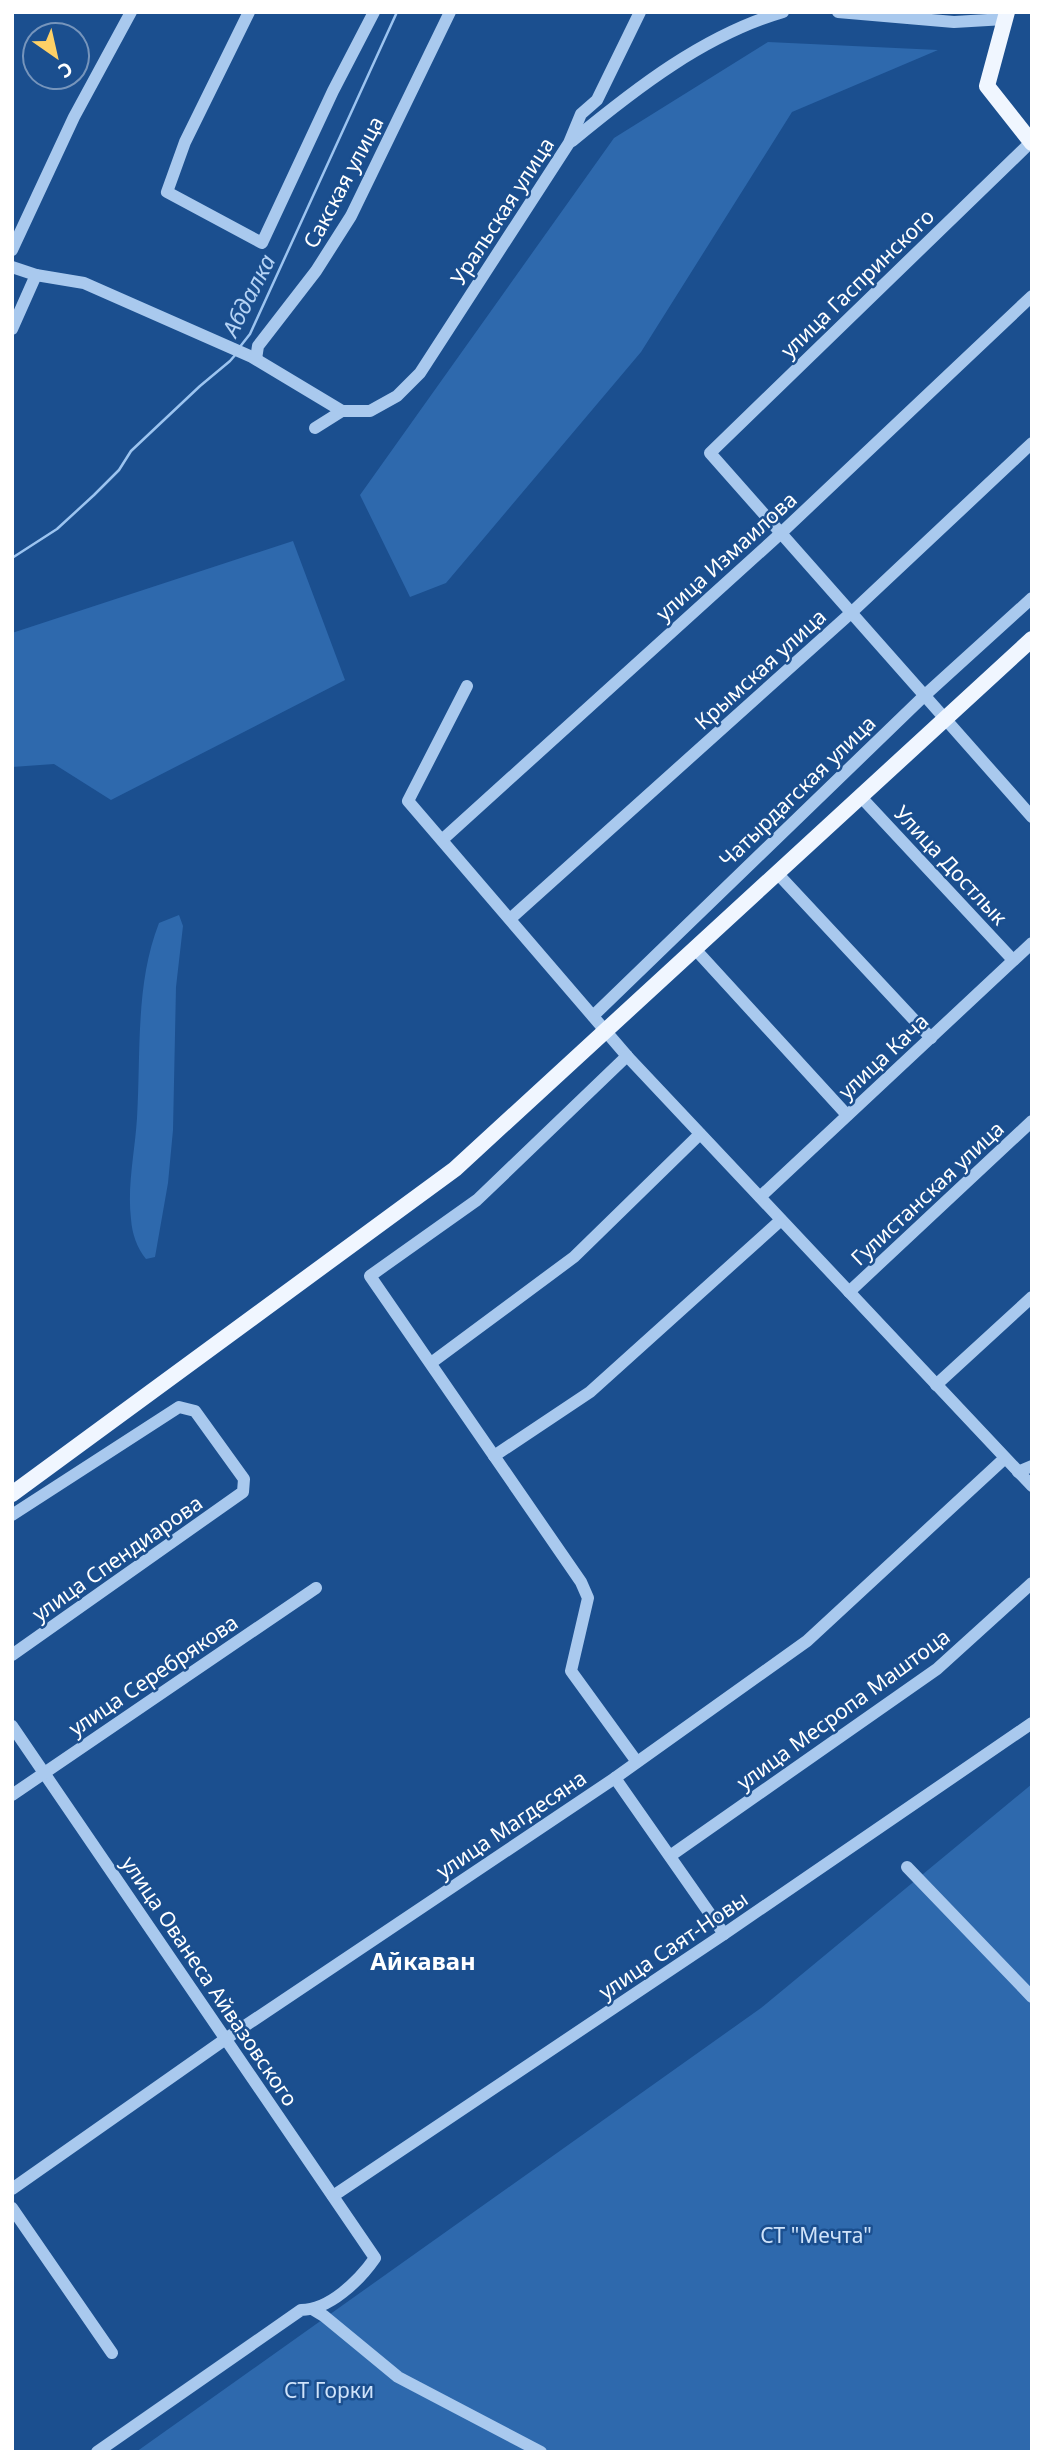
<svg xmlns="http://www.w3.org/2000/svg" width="1044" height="2464" font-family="'Noto Sans',sans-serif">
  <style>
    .green { fill: #2e69ad }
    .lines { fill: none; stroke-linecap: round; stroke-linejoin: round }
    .stream { stroke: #9cc4f0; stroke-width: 2.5 }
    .minor { stroke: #a9c9ee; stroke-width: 12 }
    .major { stroke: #f0f6ff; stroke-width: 16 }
    .labels { text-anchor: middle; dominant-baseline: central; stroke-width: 5; stroke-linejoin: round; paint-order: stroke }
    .street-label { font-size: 21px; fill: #fff; stroke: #1b4f8f }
    .park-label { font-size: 21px; fill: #cfe3fa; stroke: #1b4f8f }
    .water-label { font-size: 23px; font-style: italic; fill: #b5d3f5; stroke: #1b4f8f }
    .quarter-label { font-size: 24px; font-weight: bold; fill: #fff; stroke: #1b4f8f }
  </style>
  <rect width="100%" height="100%" fill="#1b4f8f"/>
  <g class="green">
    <polygon points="768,42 938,50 792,112 641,352 446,583 410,597 360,495 614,138"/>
    <polygon points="293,541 345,680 111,800 54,764 12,767 12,633"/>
    <path d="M179 915 183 926 176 987 173 1130 168 1183 155 1257 146 1259C137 1248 132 1234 131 1219 127 1186 135 1151 137 1118 141 1054 135 984 159 923Z"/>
    <polygon points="1032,1784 1032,2452 136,2452 761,2008"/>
  </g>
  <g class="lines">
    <g class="stream">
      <polyline points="239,348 250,334 397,12"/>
      <polyline points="12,558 57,529 94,495 119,470 131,451 200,386 230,361 236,354"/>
    </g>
    <g class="minor">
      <polyline points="249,12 185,142 167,192 262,243 333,91 374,12"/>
      <polyline points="838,12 954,22 1005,19"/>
      <path d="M572 141C635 89 704 35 783 12"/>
      <polyline points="1031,142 710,453 1032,817"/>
      <polyline points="12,250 74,117 131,12"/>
      <polyline points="12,267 36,275 84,283 252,357 342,411 370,411 397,396 420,373 569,143 581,114 597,100 640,12"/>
      <polyline points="12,329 36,275"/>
      <polyline points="256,359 258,346 316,271 351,216 450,12"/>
      <polyline points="315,428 342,411"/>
      <polyline points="467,686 408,801 627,1056 1032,1486"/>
      <polyline points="860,796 1013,960"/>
      <polyline points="442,840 780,534 1032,296"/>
      <polyline points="777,873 931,1038"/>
      <polyline points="510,919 852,612 1032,443"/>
      <polyline points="695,949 847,1115"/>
      <polyline points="593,1016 924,696 1032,598"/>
      <polyline points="627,1056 477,1200 370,1276 581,1582 588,1598 571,1671 637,1762"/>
      <polyline points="760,1197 1032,943"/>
      <polyline points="849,1292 1032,1121"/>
      <polyline points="431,1363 574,1257 700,1134"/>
      <polyline points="936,1385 1032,1297"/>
      <polyline points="494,1456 590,1392 781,1220"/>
      <polyline points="1018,1472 1032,1466"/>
      <polyline points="12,1515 179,1407 195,1411 244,1479 243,1492 12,1655"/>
      <path d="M12 1726 375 2258C359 2281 329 2310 301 2310L97 2452"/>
      <polyline points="615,1778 724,1934"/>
      <polyline points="12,1795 316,1588"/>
      <polyline points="670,1856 937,1669 1032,1583"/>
      <polyline points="907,1867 1032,1997"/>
      <polyline points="12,2189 227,2038 615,1778 807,1641 1005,1458"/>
      <polyline points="333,2196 724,1934 1032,1723"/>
      <polyline points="12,2208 112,2353"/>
      <polyline points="314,2310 324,2316 398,2377 541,2452"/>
    </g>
    <g class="major">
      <polyline points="1007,12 987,86 1032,143"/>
      <polyline points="12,1494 455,1169 1032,639"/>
    </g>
  </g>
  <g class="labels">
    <g class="street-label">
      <text transform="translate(343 182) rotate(-62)">Сакская улица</text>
      <text transform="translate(502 211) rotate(-57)">Уральская улица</text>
      <text transform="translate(857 283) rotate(-44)">улица Гаспринского</text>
      <text transform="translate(726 556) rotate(-42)">улица Измаилова</text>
      <text transform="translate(760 669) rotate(-42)">Крымская улица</text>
      <text transform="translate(797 791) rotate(-44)">Чатырдагская улица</text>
      <text transform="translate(951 865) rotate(47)">Улица Достлык</text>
      <text transform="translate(883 1056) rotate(-43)">улица Кача</text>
      <text transform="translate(927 1193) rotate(-43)">Гулистанская улица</text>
      <text transform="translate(117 1558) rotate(-35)">улица Спендиарова</text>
      <text transform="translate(153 1675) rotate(-34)">улица Серебрякова</text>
      <text transform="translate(843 1709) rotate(-36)">улица Месропа Маштоца</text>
      <text transform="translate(511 1824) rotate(-34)">улица Магдесяна</text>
      <text transform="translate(673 1945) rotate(-34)">улица Саят-Новы</text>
      <text transform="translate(210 1981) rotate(56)">улица Ованеса Айвазовского</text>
    </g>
    <g class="park-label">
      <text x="816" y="2235">СТ "Мечта"</text>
      <text x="329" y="2390">СТ Горки</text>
    </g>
    <g class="water-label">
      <text transform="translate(248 295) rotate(-63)">Абдалка</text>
    </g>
    <g class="quarter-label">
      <text x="423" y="1960">Айкаван</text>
    </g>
  </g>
  <rect width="1044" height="2464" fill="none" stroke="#ffffff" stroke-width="28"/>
  <g transform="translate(56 56) rotate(146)"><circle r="33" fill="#1b4f8f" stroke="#7695bc" stroke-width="2"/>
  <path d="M0-5L12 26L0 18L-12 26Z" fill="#ffd166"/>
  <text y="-10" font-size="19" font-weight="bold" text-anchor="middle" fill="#ffffff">С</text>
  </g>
</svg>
